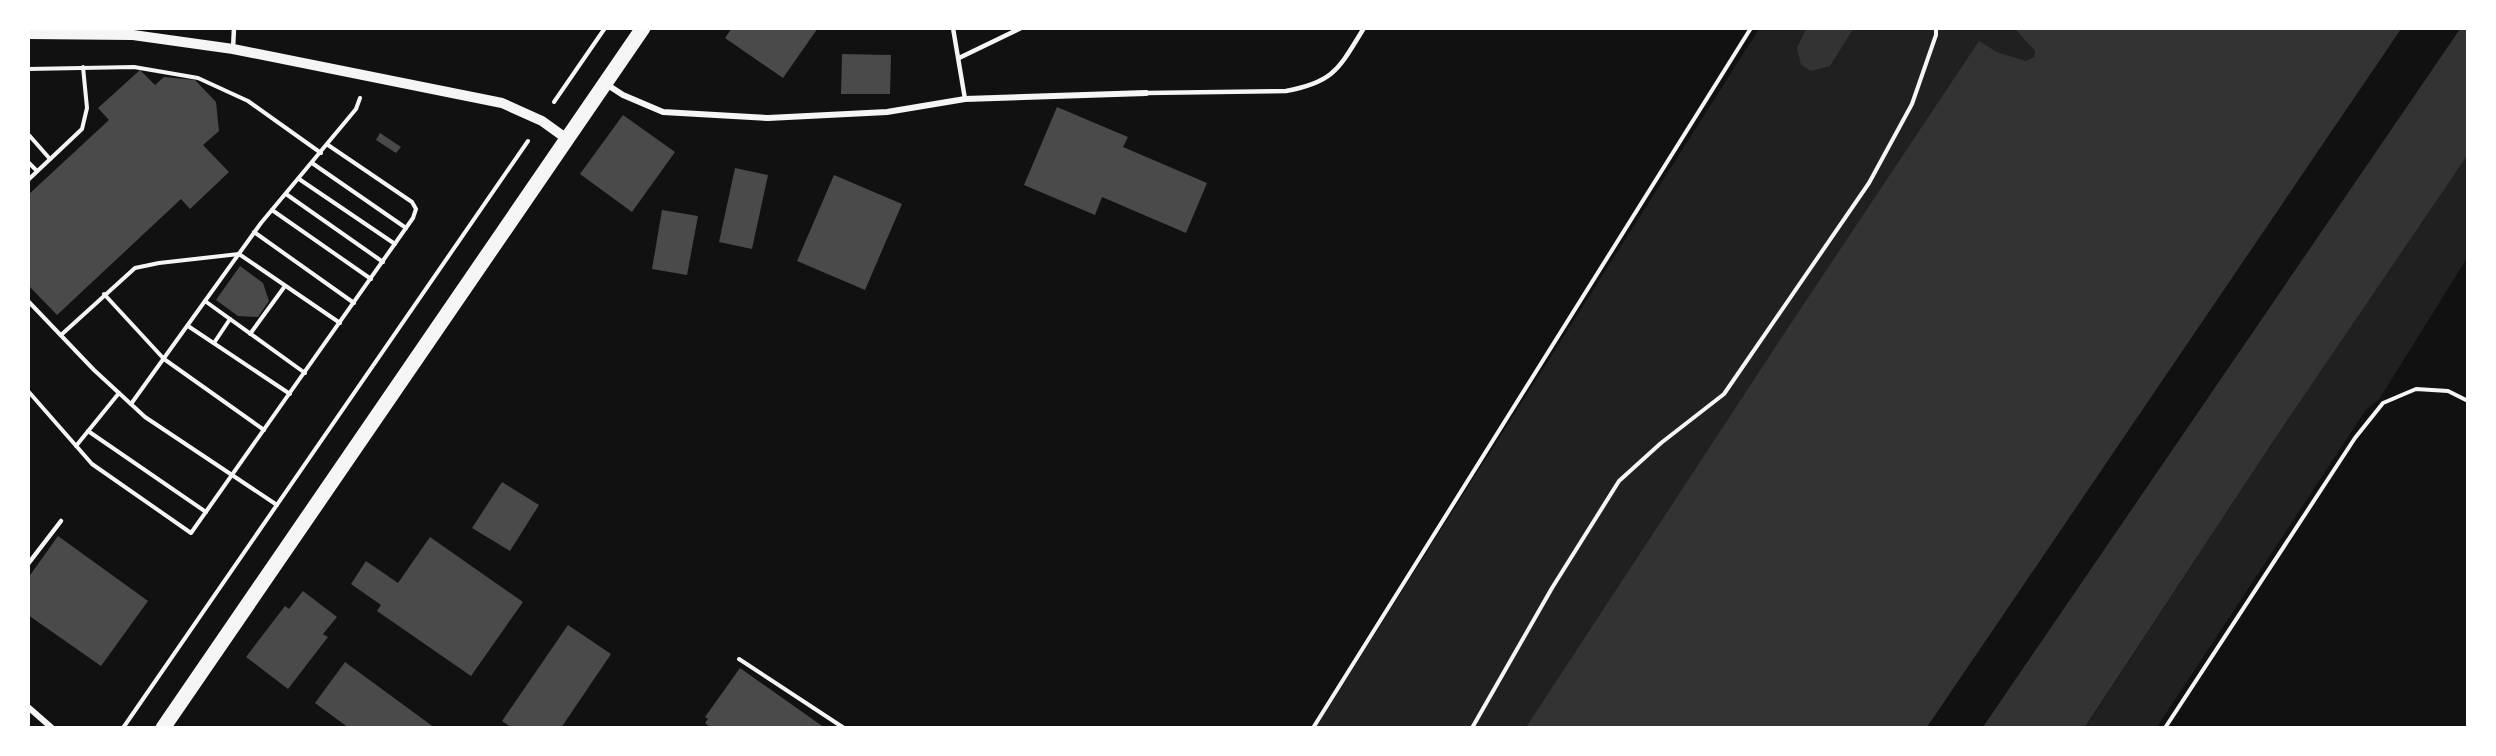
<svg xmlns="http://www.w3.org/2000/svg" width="2496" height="756" font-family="Commissioner,sans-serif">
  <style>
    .green { fill: #202020 }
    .water { fill: #333 }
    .building { fill: #4a4a4a }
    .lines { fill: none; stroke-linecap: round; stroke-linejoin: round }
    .path { stroke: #f5f5f5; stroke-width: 4 }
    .service { stroke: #f5f5f5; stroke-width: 4.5 }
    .minor { stroke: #f5f5f5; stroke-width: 6 }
    .tertiary { stroke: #f5f5f5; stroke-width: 10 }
    .primary { stroke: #f5f5f5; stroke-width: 15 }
  </style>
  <rect width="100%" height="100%" fill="#111"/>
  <g class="green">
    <polygon points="1759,29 2015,29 2035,51 2034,57 2026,61 1997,52 1979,42 1789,326 1526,727 1315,728"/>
    <polygon points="2467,156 2467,258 2380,398 2365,411 2157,727 2085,728 2278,434"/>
  </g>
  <g class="water">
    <polygon points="1806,29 1806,28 1853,29 1830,66 1811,71 1801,65 1797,48"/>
    <polygon points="2015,29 2401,29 1927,727 1526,727 1789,326 1979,41 1997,52 2026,61 2034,57 2035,51"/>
    <polygon points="2460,29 2467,29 2467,156 2278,434 2085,727 1983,727"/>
  </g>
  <g class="building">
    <polygon points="732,28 818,28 783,78 725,38"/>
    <polygon points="842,54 891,55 890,94 841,94"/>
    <polygon points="140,70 155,85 164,77 195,80 216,102 219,131 203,145 229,172 190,209 181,199 57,315 28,285 28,195 109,120 98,108"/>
    <polygon points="1057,107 1128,137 1123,147 1207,183 1186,233 1102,197 1095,215 1024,185"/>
    <polygon points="623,115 675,152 632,212 580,174"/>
    <polygon points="380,133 401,147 396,153 376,140"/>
    <polygon points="735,168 768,175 752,249 719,242"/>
    <polygon points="834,175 902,204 865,290 797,261"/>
    <polygon points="662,210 698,216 687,275 652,269"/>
    <polygon points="240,266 263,283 269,301 258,317 238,316 216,300"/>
    <polygon points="502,482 539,505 510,551 472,528"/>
    <polygon points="58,536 148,601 101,666 28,615 28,578"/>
    <polygon points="430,537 523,602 471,676 377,611 381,605 351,584 366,561 398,583"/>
    <polygon points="303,591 337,617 323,634 328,637 288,689 246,657 285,606 289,609"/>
    <polygon points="568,625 611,654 561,728 512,728 502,721"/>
    <polygon points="345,662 435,728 349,728 315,703"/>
    <polygon points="740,668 825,728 711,728 705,723 708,719 705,717"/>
  </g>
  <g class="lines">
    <g class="path">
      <polyline points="28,69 134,67 198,78 248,101 321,153"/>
      <polyline points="554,102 605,28"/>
      <polyline points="28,134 50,159"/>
      <polyline points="28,162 37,171"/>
      <polyline points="312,163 406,228"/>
      <polyline points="299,179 395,244"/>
      <polyline points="28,180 82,129 87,108 83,67"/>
      <polyline points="286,194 383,262"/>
      <polyline points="272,210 371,279"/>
      <polyline points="254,232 354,303"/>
      <polyline points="104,294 164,359 264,430"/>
      <polyline points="28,301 94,370 145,417 277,505"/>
      <polyline points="205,301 305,373"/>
      <polyline points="188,326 290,394"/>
      <polyline points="250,334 285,286"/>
      <polyline points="61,335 135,268 159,263 239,254 340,323"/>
      <polyline points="214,343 230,319"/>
      <polyline points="28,391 92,464 191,533 413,218 416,209 412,202 328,145"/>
      <polyline points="131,404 261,223 356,109 360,98"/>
      <polyline points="88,431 206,512"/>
      <polyline points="76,446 119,393"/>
      <polyline points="739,659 844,728"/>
      <polyline points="123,728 528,141"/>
      <polyline points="1313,728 1751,28"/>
      <polyline points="1472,728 1552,588 1619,481 1661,443 1724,394 1869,183 1912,104 1936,35 1936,28"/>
      <polyline points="2165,728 2355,438 2383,403 2416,389 2448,391 2468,401"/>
    </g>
    <g class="service">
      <polyline points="953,28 965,99"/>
      <polyline points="233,49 234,28"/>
      <polyline points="959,58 1021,28"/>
      <path d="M1146 93 1286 91C1335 82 1339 68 1364 28"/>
      <polyline points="28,564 61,521"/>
    </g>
    <g class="minor">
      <polyline points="606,84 623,95 663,112 768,118 887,112 965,99 1146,93"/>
      <polyline points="28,707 52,728"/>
    </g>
    <polyline class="tertiary" points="28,34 133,35 233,49 502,103 542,121 567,139"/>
    <polyline class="primary" points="163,728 643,28"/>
  </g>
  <rect width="2496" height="756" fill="none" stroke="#ffffff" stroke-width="60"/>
</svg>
